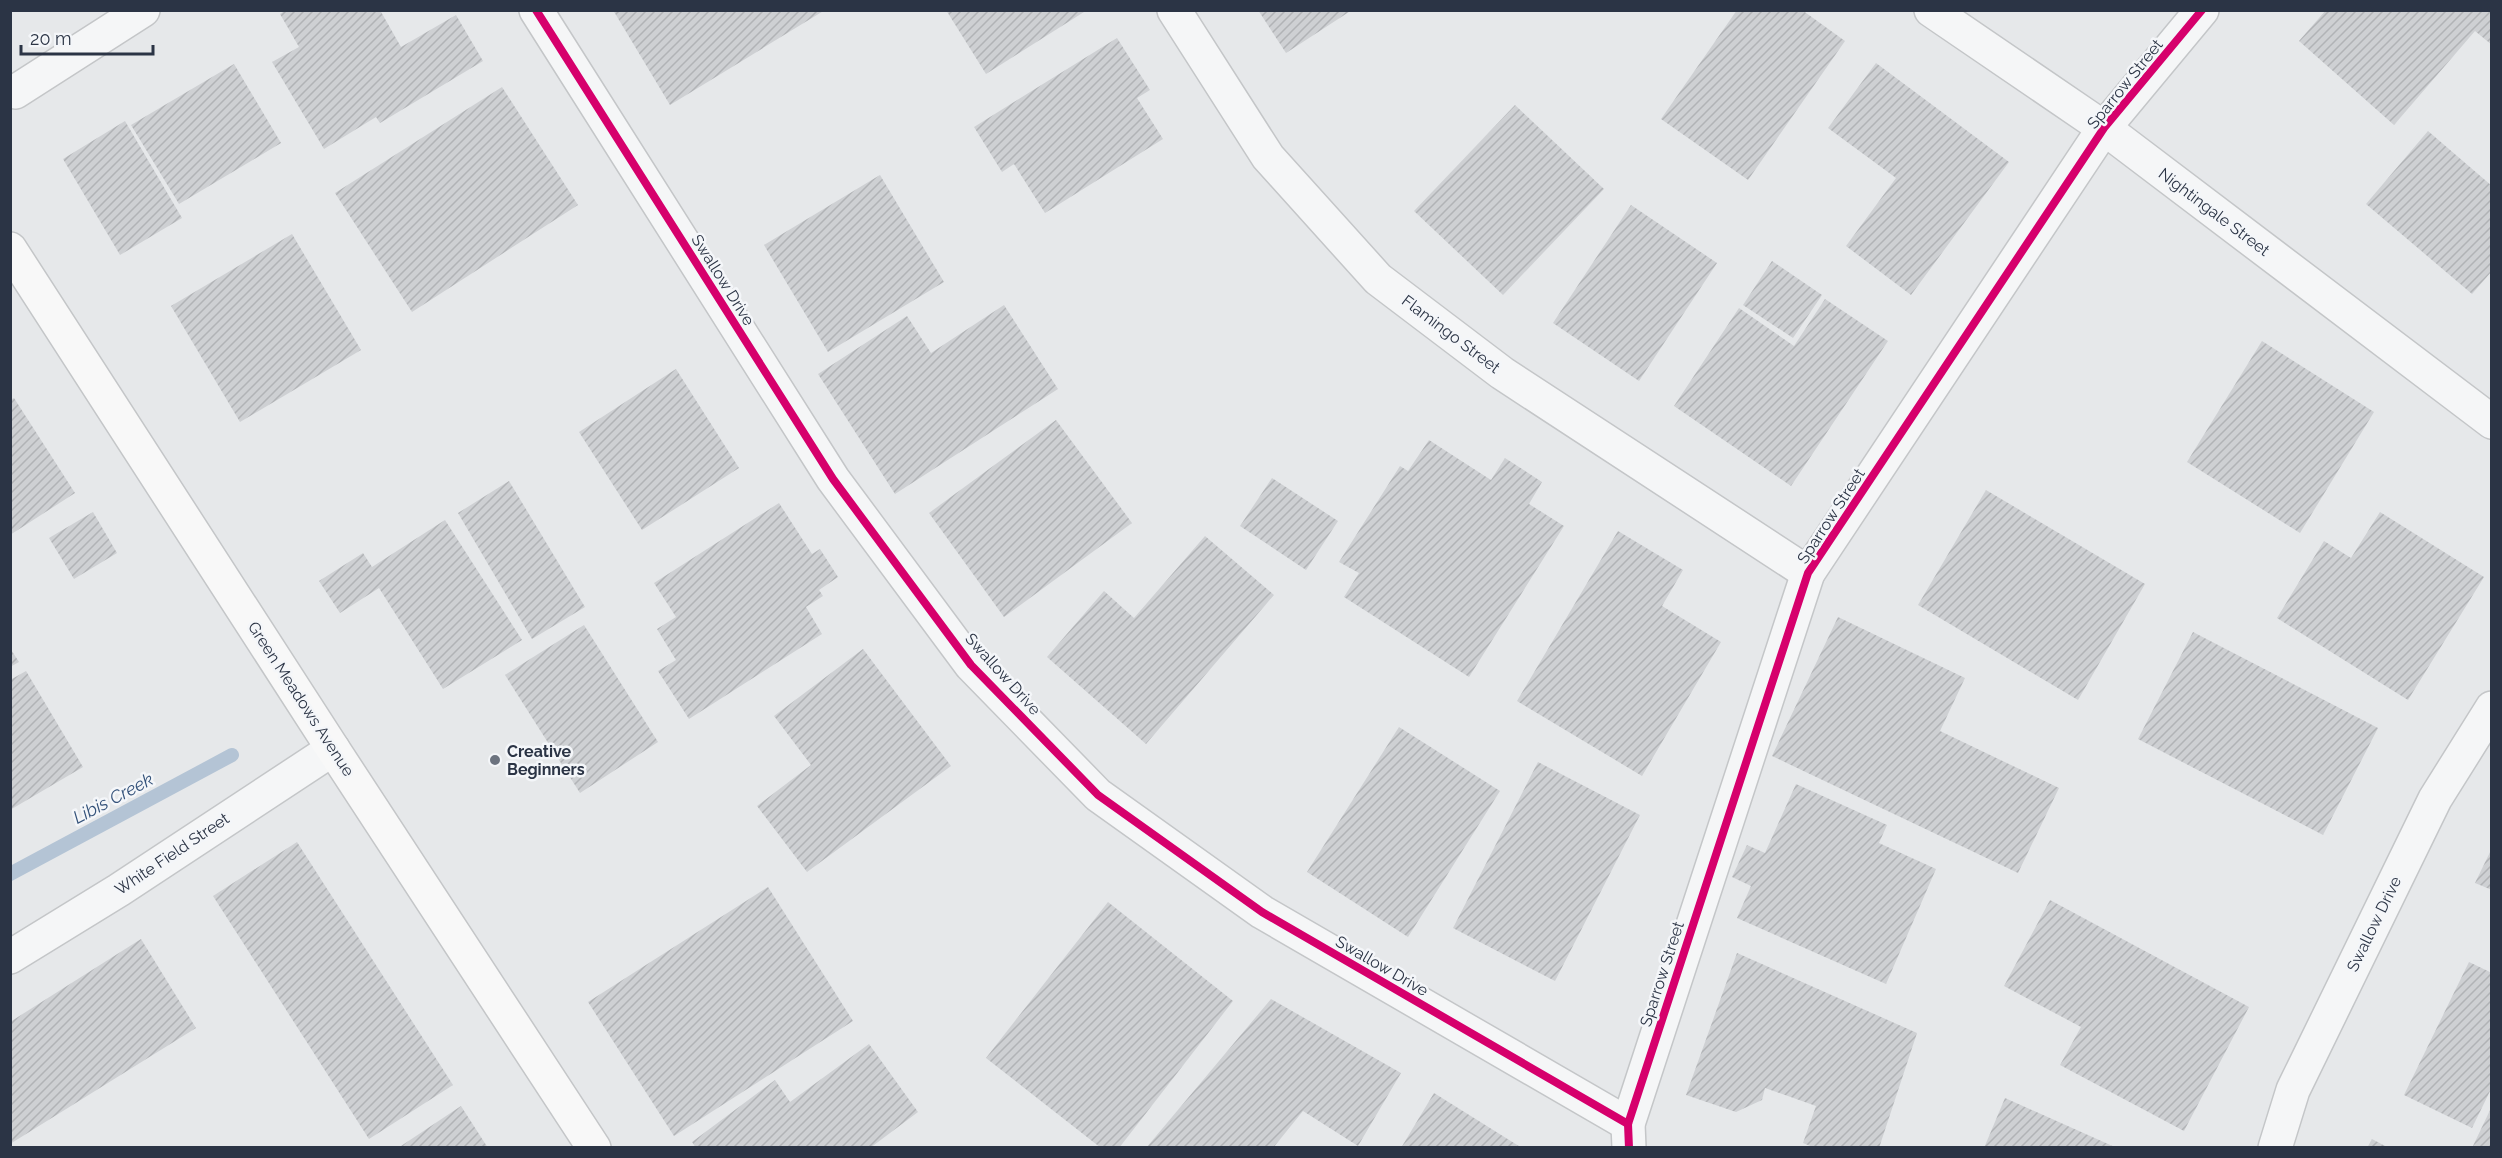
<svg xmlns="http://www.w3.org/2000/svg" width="2502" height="1158" font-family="Raleway,sans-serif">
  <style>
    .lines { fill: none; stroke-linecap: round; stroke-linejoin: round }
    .stream { stroke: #b4c4d5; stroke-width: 14 }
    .building { fill: url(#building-hatch) }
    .street-casing { stroke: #c4c6c8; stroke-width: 36 }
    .secondary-casing { stroke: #c4c6c8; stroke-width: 36 }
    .street { stroke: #f5f6f7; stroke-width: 33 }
    .secondary { stroke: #f8f8f8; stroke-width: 33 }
    .cycleway-casing { stroke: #f4f6f9; stroke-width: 11 }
    .cycleway { stroke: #d6006c; stroke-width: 8 }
    .poi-dot { fill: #6c737f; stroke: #f4f6f9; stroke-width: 2 }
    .labels { text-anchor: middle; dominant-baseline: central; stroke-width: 5; stroke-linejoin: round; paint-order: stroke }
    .street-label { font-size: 16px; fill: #2b3445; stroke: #f4f6f9 }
    .poi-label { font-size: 16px; font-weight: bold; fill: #2b3445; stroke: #f4f6f9; text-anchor: start }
    .water-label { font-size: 18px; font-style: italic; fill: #34527a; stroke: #f4f6f9 }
  </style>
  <defs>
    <pattern id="building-hatch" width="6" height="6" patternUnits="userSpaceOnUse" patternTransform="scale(1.5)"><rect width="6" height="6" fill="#ced0d3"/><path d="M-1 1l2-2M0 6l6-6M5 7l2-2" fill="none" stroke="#b1b3b6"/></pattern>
  </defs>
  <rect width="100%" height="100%" fill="#e6e8ea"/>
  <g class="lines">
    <polyline class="stream" points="10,874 232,755"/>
  </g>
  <g class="building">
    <polygon points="286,10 380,10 401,47 456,15 483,61 380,123 376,117 324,149 272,62 299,47 280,14"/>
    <polygon points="613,10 825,10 670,105"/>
    <polygon points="946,10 1083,10 1084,12 986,74"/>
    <polygon points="1258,10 1352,10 1286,53"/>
    <polygon points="1737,10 1802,10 1845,41 1748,180 1661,119"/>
    <polygon points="2326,10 2492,10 2492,45 2475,31 2394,125 2299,41"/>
    <polygon points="1117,38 1150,90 1137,98 1163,139 1045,213 1014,164 1002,172 974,127"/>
    <polygon points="1876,63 2009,162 1911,295 1846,246 1896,178 1828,128"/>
    <polygon points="234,64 281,143 179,204 131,125"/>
    <polygon points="502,87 578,205 412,312 335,193"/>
    <polygon points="1515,105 1604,189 1503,295 1414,211"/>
    <polygon points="125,121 182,218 120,255 63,159"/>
    <polygon points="2428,131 2492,186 2492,271 2472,294 2366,204"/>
    <polygon points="880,175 944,282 828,352 764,245"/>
    <polygon points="1631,205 1717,263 1639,381 1553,323"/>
    <polygon points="292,234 361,350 240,422 171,306"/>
    <polygon points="1772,261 1822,295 1793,338 1743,305"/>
    <polygon points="1825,299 1888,341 1791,486 1674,406 1739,308 1794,346"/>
    <polygon points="1004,305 1058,389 895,494 818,374 907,316 931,353"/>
    <polygon points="2262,341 2374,412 2300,533 2187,462"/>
    <polygon points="676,369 739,468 642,530 579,432"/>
    <polygon points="14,398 75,493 10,535 10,400"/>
    <polygon points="1056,420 1132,523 1004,617 929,513"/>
    <polygon points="1429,440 1491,480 1505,458 1542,482 1529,504 1564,526 1469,677 1344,597 1359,573 1339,562 1400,466 1408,471"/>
    <polygon points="1272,478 1338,521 1306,570 1240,526"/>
    <polygon points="509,481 585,607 532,639 458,513"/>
    <polygon points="1986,490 2145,584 2078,700 1918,605"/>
    <polygon points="779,503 812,554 820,549 838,577 819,590 823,596 806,607 822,634 689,719 658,671 676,660 657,629 676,617 654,583"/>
    <polygon points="93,512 117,553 74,579 49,538"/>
    <polygon points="2380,512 2484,577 2408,700 2277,618 2324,541 2351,558"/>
    <polygon points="445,520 522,640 443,689 379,588 340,613 319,581 363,553 372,567"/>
    <polygon points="1618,531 1683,570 1662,606 1721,642 1642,776 1517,701"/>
    <polygon points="1205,536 1274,595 1146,744 1047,657 1104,591 1134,618"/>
    <polygon points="1838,617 1965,678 1940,731 2059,788 2018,873 1772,756"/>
    <polygon points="584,625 658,742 580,793 505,675"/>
    <polygon points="2193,632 2378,728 2323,835 2138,739"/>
    <polygon points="10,648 19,662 10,667"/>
    <polygon points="863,649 951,766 807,872 757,806 811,765 774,716"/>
    <polygon points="26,671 83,767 10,810 10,680"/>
    <polygon points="1399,727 1500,791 1408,937 1307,872"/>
    <polygon points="1538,762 1640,815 1555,981 1453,928"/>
    <polygon points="1796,784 1887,825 1879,843 1936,869 1886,984 1737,918 1751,886 1732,877 1747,845 1765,853"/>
    <polygon points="297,842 453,1085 369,1139 213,896"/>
    <polygon points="2492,848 2492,890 2475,883"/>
    <polygon points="768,887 853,1021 674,1136 588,1002"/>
    <polygon points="2050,900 2249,1007 2184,1131 2060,1065 2081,1027 2004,986"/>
    <polygon points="1108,902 1233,1001 1119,1148 1101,1148 986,1058"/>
    <polygon points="141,939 196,1028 10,1144 10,1022"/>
    <polygon points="1737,953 1917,1033 1879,1148 1815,1148 1803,1143 1816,1106 1765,1088 1762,1100 1736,1112 1686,1095"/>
    <polygon points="2469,962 2492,973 2492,1087 2472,1128 2404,1095"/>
    <polygon points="1271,999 1401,1073 1358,1146 1303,1111 1273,1148 1146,1148"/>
    <polygon points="869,1044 918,1112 870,1148 696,1148 692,1142 775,1080 790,1102"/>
    <polygon points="1434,1093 1522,1148 1401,1148"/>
    <polygon points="2005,1098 2117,1148 1984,1148"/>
    <polygon points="461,1106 488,1148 398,1148"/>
    <polygon points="2492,1106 2492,1148 2472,1148"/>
    <polygon points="2372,1139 2389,1148 2367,1148"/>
  </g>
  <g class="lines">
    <defs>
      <g id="street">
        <polyline points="536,10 833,479 971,665 1098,795 1262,912 1628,1124"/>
        <polyline points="1174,10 1268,157 1378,279 1502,373 1808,573"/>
        <polyline points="1931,10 2104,128 2492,422"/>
        <polyline points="15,92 143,10"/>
        <polyline points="10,957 119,890 333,749"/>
        <polyline points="1629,1148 1628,1124 1808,573 2104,128 2202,10"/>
        <polyline points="2275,1148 2293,1090 2435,799 2492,708"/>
      </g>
      <polyline id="secondary" points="10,249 333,749 594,1148"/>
    </defs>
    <use href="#street" class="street-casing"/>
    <use href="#secondary" class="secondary-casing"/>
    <use href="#street" class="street"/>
    <use href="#secondary" class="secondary"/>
    <defs>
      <g id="cycleway">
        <polyline points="536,10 833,479 971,665 1098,795 1262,912 1628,1124"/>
        <polyline points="1629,1148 1628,1124 1808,573 2104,128 2202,10"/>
      </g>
    </defs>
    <use href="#cycleway" class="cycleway-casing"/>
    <use href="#cycleway" class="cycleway"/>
  </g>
  <circle class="poi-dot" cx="495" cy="760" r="6"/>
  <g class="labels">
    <g class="street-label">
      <text transform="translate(2125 84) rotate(-51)">Sparrow Street</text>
      <text transform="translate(2214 212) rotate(37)">Nightingale Street</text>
      <text transform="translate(723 280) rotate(58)">Swallow Drive</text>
      <text transform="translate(1451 334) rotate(37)">Flamingo Street</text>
      <text transform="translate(1831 516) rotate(-57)">Sparrow Street</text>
      <text transform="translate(1003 674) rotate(48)">Swallow Drive</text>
      <text transform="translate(301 699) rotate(57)">Green Meadows Avenue</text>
      <text transform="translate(172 854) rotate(-34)">White Field Street</text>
      <text transform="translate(2374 924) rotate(-64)">Swallow Drive</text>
      <text transform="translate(1382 966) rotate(30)">Swallow Drive</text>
      <text transform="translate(1662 974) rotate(-72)">Sparrow Street</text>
    </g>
    <g class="poi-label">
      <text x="507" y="751">Creative<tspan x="507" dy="18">Beginners</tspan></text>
    </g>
    <g class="water-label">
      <text transform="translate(113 798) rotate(-28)">Libis Creek</text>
    </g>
  </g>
  <rect width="2502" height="1158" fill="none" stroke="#2b3445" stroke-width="24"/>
  <path d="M21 45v9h132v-9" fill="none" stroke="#2b3445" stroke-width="3"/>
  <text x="30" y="45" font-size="18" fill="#2b3445" stroke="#f4f6f9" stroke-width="4.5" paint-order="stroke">20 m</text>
</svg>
